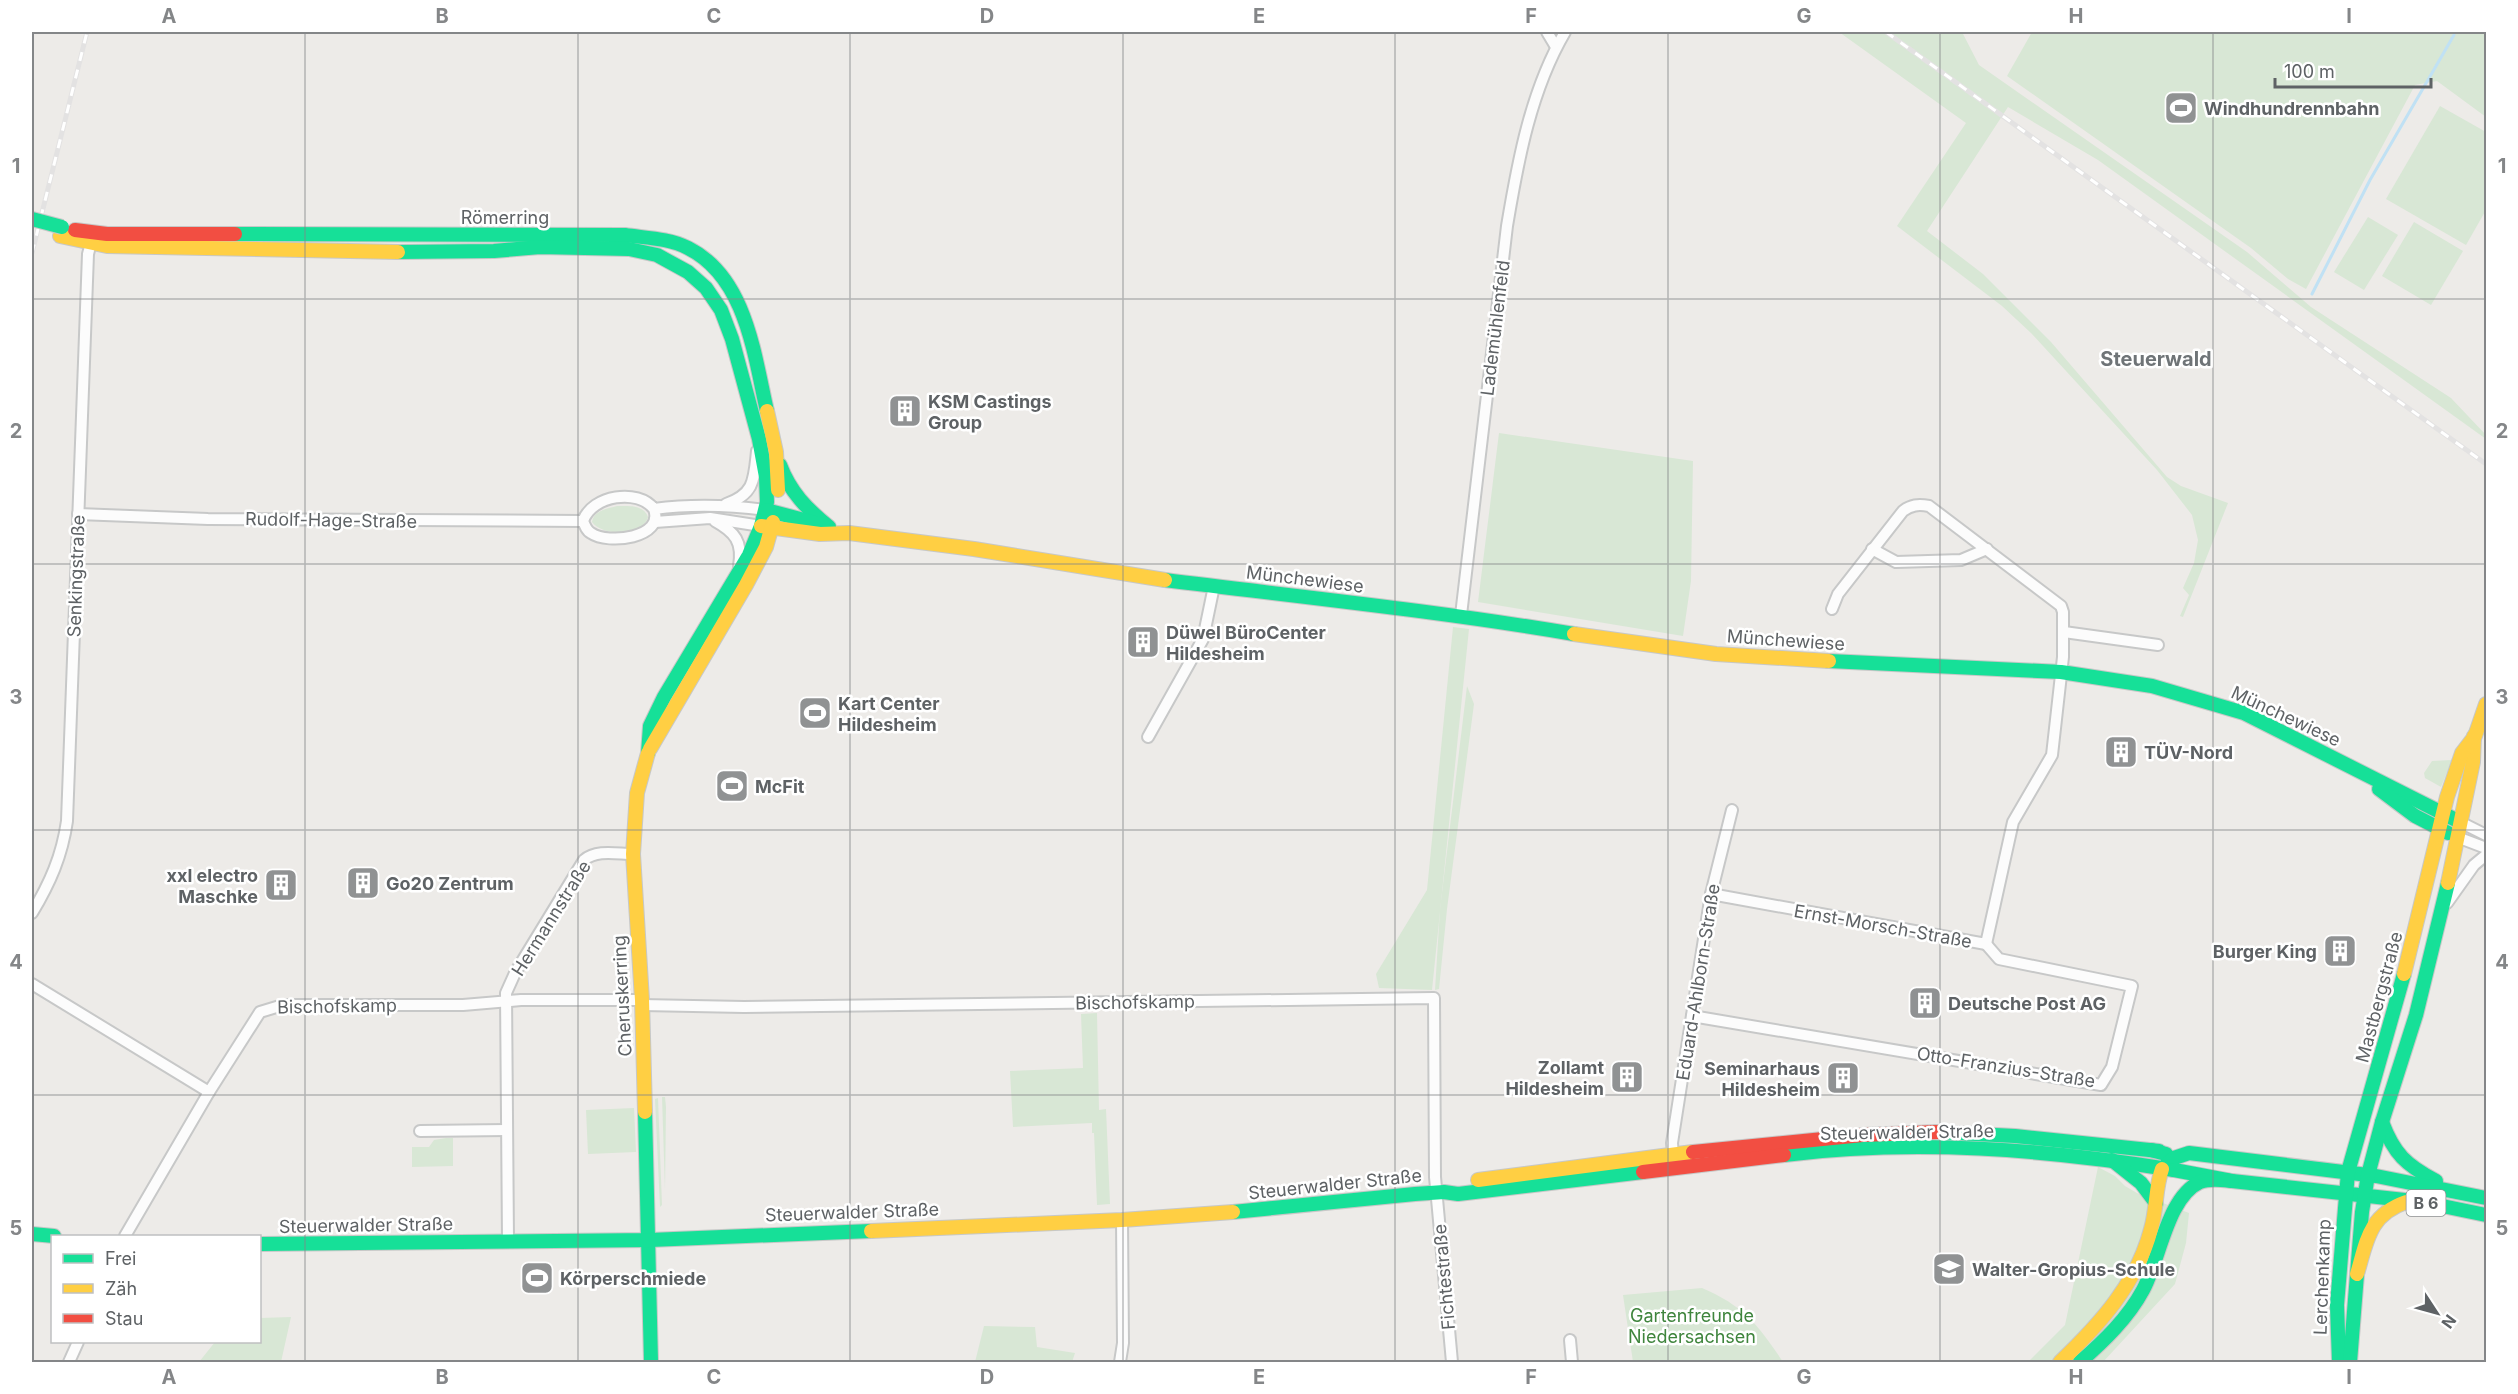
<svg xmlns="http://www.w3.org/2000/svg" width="2518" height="1394" font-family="Inter,sans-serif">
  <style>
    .green { fill: #d8e7d5 }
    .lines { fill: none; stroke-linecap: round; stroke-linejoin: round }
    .stream { stroke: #c0e1f4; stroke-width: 3 }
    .street-casing { stroke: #c7c8c8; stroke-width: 14 }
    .fast-casing { stroke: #c7c8c7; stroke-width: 16 }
    .slow-casing { stroke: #c7c8c7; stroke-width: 16 }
    .jam-casing { stroke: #c7c8c7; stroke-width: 16 }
    .street { stroke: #fcfcfc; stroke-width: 10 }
    .fast { stroke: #16e098; stroke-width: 14 }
    .slow { stroke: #ffcf43; stroke-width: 14 }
    .jam { stroke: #f24e42; stroke-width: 14 }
    .rail-casing { stroke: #e3e2e2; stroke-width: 5 }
    .rail { stroke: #fff; stroke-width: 3; stroke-dasharray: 9; stroke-linecap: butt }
    .fast-bridge-casing { stroke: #c7c8c7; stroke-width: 16; stroke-linecap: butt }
    .fast-bridge { stroke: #16e098; stroke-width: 14 }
    .grid { fill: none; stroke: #848688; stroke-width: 1.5; stroke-opacity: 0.55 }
    .labels { text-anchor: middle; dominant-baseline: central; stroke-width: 5; stroke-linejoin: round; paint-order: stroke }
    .shield { fill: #fff; stroke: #8e9193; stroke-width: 1.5 }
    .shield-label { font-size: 16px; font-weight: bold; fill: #5e6265 }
    .poi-label { font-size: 18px; font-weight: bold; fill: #5e6265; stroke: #fff; text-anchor: start }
    .street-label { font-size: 18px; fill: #5e6265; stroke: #fff }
    .park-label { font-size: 18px; fill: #3f853d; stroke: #fff }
    .neighbourhood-label { font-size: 20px; font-weight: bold; fill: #6f7477; stroke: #fff }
    .neatline { fill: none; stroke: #848688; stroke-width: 2 }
    .grid-label { font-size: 20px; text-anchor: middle; font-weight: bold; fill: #848688 }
  </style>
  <rect width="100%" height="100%" fill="#edebe8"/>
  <g class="green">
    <polygon points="1839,32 1962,32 1979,65 2247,252 2311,307 2451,398 2486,435 2486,439 2098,160 2008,107 1927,231 1983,274 2051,342 2167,477 2181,486 2228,503 2183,617 2180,616 2189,595 2183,588 2194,563 2198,540 2192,515 2157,470 2031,333 2002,306 1897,226 1966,123"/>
    <polygon points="2032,32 2486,32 2486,117 2437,81 2415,85 2306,289 2288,279 2251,248 2007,76"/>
    <polygon points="2440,106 2486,132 2486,210 2466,245 2386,199"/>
    <polygon points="2368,217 2398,235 2364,290 2334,272"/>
    <polygon points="2414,222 2463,251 2431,305 2382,276"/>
    <polygon points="1499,433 1693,461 1691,581 1683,636 1478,602"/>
    <path d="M617 506C628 506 643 504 648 517 643 536 603 537 592 522 594 510 607 509 617 506Z"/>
    <polygon points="1453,627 1469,629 1432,990 1379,988 1376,974 1427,890"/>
    <polygon points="1467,686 1474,704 1447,909 1439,989 1435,990 1440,909"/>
    <polygon points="2452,760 2441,787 2425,778 2424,773 2432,761"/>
    <polygon points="1097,1013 1099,1110 1106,1109 1110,1204 1097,1205 1094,1133 1092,1133 1092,1123 1013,1127 1010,1071 1083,1068 1081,1014"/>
    <polygon points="662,1097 665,1097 666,1107 665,1190"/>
    <polygon points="658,1098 662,1205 660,1207 655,1099"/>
    <polygon points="634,1108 636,1152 588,1154 586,1110"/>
    <polygon points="446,1138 453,1138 453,1166 412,1167 412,1147 429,1147 434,1140"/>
    <polygon points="2098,1167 2115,1176 2125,1186 2137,1193 2189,1213 2186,1243 2175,1284 2103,1362 2028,1362 2065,1325"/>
    <path d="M1702 1288C1744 1306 1758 1325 1783 1362H1633L1623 1295Z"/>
    <polygon points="291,1317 281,1362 199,1362 215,1342 260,1342 260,1318"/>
    <polygon points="984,1326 1035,1327 1037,1347 1075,1353 1072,1362 975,1362"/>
  </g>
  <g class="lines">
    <polyline class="stream" points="2312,294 2370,180 2454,35"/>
    <defs>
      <g id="street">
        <polyline points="1547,32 1556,47"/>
        <path d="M726 504C755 494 754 479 757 451"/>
        <path d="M654 509C665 538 608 545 591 533 587 531 585 526 583 521 592 495 638 488 654 509 692 504 728 505 766 510"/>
        <polyline points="78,514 208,519 583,521"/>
        <path d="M715 521C735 532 743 542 739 566"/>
        <polyline points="655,522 710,518 761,526"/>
        <polyline points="1872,549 1896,562 1961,560 1987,549"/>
        <path d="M1461 615 1507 226C1518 160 1531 90 1565 32"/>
        <polyline points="2064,632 2158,645"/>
        <polyline points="1148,737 1203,639 1214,586"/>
        <polyline points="2460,822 2486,835"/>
        <polyline points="2457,837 2486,848"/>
        <path d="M1711 894 1986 944 2013 822 2052 755 2063 657V612L2061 606 1929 506C1918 504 1911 505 1903 511L1838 594 1832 609"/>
        <polyline points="2447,903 2474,865 2486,855"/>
        <path d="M32 913C50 883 62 856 67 821L88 254 92 239"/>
        <polyline points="32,984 209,1092"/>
        <polyline points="642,1005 744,1007 1434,998 1435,1177 1452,1362"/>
        <polyline points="1692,1016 2101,1085 2112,1067 2132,986 1999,959 1986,944"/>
        <polyline points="420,1131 507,1130"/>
        <polyline points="1673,1155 1672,1143 1711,894 1732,810"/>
        <polyline points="125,1236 209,1092 260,1012 283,1005 463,1005 521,1000 642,1000"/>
        <path d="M508 1240 506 993 515 973 584 860C597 849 617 854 633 854"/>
        <polyline points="1570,1340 1572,1362"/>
        <polyline points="69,1362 78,1342"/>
        <polyline points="1120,1362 1123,1343 1122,1220"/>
      </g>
      <g id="fast">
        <path d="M235 234 625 235C645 238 669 238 688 248 746 277 754 354 767 411"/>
        <polyline points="398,252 494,251 540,247 629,249 657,255 688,272 706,288 721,310 732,339 759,439 766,477 767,502 761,526 749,555 664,697 650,726 648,753"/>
        <path d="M780 465C790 492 807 509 829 527"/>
        <polyline points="766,510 823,525"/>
        <path d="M1165 580C1301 597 1438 611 1574 634"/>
        <polyline points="1829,661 2061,672 2152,686 2244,713 2460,822"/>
        <polyline points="2379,789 2415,816 2448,833"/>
        <polyline points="645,1112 651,1362"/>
        <path d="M2382 1122C2394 1154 2406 1165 2436 1181"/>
        <polyline points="1937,1132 2015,1136 2159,1151"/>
        <path d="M1784 1155C1915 1139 2045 1149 2174 1170L2166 1154 2151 1150"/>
        <polyline points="2112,1160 2141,1183 2156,1203"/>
        <polyline points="2162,1169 2174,1158 2189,1153 2376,1176 2486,1198"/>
        <polyline points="2174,1170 2232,1181 2423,1202 2486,1215"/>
        <polyline points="1233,1212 1415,1194 1444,1192 1458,1194 1643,1172"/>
        <polyline points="32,1234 54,1236"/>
        <polyline points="260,1244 650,1240 871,1231"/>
        <path d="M2080 1362C2104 1341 2128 1318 2143 1290 2160 1259 2167 1197 2200 1182 2210 1178 2222 1180 2232 1181"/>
        <polyline points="2339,1362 2337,1305 2348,1172 2404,974"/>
        <polyline points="2350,1362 2362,1212 2368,1175 2382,1122 2416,1015 2448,883"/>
      </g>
      <g id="slow">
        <polyline points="60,236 107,246 398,252"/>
        <polyline points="767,411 776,452 778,490"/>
        <polyline points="761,526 820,534 849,533 974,549 1165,580"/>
        <polyline points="1574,634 1716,654 1829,661"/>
        <polyline points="650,749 746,585 766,547 773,522"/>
        <polyline points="2448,883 2473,762 2474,736"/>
        <polyline points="2404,974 2447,797 2462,753 2475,736 2486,704"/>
        <polyline points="645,1112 642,1000 633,854 637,793 648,753"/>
        <polyline points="1478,1180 1693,1152"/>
        <polyline points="871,1231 1122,1220 1233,1212"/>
        <path d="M2357 1274C2367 1240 2369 1215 2406 1202"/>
        <path d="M2060 1362C2100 1324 2137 1283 2151 1229 2157 1209 2155 1188 2162 1169"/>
      </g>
      <g id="jam">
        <polyline points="75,230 107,234 235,234"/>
        <polyline points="1693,1152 1863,1135 1937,1132"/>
        <polyline points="1643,1172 1784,1155"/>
      </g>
    </defs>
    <use href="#street" class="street-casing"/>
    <use href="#fast" class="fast-casing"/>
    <use href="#slow" class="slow-casing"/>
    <use href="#jam" class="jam-casing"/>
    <use href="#street" class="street"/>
    <use href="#fast" class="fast"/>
    <use href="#slow" class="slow"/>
    <use href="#jam" class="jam"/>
    <defs>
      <g id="rail">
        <polyline points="1886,32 2486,464"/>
        <polyline points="32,253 87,32"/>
      </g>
    </defs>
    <use href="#rail" class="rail-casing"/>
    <use href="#rail" class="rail"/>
    <defs>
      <polyline id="fast-bridge" points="32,219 62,227"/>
    </defs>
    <use href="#fast-bridge" class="fast-bridge-casing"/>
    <use href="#fast-bridge" class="fast-bridge"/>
  </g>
  <path class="grid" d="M305 32V1362M578 32V1362M850 32V1362M1123 32V1362M1395 32V1362M1668 32V1362M1940 32V1362M2213 32V1362M32 299H2486M32 564H2486M32 830H2486M32 1095H2486"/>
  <defs>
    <symbol id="stadium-square" viewBox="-11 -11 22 22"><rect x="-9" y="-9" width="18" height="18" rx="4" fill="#909293" stroke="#fff"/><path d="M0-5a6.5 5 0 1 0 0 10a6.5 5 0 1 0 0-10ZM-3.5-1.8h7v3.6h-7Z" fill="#fff"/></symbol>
    <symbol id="building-square" viewBox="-11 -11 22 22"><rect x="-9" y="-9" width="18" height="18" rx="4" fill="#909293" stroke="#fff"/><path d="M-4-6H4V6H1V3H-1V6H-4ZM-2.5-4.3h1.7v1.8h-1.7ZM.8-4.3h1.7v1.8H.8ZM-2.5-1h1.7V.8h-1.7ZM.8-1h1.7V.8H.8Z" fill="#fff"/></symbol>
    <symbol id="school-square" viewBox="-11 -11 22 22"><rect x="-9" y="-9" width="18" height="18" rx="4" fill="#909293" stroke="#fff"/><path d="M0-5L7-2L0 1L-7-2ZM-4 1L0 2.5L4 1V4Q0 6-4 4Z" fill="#fff"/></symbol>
  </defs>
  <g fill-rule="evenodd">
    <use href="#stadium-square" x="2162" y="89" width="38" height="38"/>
    <use href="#building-square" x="886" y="392" width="38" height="38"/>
    <use href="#building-square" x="1124" y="623" width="38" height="38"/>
    <use href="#stadium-square" x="796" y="694" width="38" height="38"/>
    <use href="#building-square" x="2102" y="733" width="38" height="38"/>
    <use href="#stadium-square" x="713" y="767" width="38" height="38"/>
    <use href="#building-square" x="344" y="864" width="38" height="38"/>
    <use href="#building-square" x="262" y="866" width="38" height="38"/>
    <use href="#building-square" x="2321" y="932" width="38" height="38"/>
    <use href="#building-square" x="1906" y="984" width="38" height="38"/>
    <use href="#building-square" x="1608" y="1058" width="38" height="38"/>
    <use href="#building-square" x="1824" y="1059" width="38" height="38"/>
    <use href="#school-square" x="1930" y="1250" width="38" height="38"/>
    <use href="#stadium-square" x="518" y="1259" width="38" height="38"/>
  </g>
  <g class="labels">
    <rect class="shield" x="2406.5" y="1190" width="39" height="26" rx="4.5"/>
    <g class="shield-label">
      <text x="2426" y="1203">B 6</text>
    </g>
    <g class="poi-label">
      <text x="2204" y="108">Windhundrennbahn</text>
      <text x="928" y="401">KSM Castings<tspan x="928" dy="21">Group</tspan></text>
      <text x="1166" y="632">Düwel BüroCenter<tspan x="1166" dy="21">Hildesheim</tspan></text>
      <text x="838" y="703">Kart Center<tspan x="838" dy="21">Hildesheim</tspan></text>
      <text x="2144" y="752">TÜV-Nord</text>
      <text x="755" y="786">McFit</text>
      <text x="258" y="875" text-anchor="end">xxl electro<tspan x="258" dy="21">Maschke</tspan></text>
      <text x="386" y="883">Go20 Zentrum</text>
      <text x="2317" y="951" text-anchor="end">Burger King</text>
      <text x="1948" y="1003">Deutsche Post AG</text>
      <text x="1604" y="1067" text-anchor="end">Zollamt<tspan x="1604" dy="21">Hildesheim</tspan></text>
      <text x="1820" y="1068" text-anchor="end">Seminarhaus<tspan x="1820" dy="21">Hildesheim</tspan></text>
      <text x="1972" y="1269">Walter-Gropius-Schule</text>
      <text x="560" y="1278">Körperschmiede</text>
    </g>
    <g class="street-label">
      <text x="505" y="217">Römerring</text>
      <text transform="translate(1495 328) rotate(-83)">Lademühlenfeld</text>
      <text transform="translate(331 520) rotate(1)">Rudolf-Hage-Straße</text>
      <text transform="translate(76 576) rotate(-88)">Senkingstraße</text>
      <text transform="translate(1305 579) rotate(7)">Münchewiese</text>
      <text transform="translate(1786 640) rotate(4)">Münchewiese</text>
      <text transform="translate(2286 716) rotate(25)">Münchewiese</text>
      <text transform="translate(551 918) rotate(-58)">Hermannstraße</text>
      <text transform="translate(1883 926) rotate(10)">Ernst-Morsch-Straße</text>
      <text transform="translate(1698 982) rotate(-81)">Eduard-Ahlborn-Straße</text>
      <text transform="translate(622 996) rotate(-93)">Cheruskerring</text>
      <text transform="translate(2379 997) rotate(-75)">Mastbergstraße</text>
      <text transform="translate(1135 1002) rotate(-1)">Bischofskamp</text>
      <text transform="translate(337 1006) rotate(-1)">Bischofskamp</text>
      <text transform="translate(2006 1067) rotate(9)">Otto-Franzius-Straße</text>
      <text transform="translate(1907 1132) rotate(-1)">Steuerwalder Straße</text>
      <text transform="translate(1335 1184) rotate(-6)">Steuerwalder Straße</text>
      <text transform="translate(852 1212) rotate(-2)">Steuerwalder Straße</text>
      <text transform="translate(366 1225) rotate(-1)">Steuerwalder Straße</text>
      <text transform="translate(1444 1277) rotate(-95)">Fichtestraße</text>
      <text transform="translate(2322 1277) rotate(-88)">Lerchenkamp</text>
    </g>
    <g class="park-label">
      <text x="1692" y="1315">Gartenfreunde<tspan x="1692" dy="21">Niedersachsen</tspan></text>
    </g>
    <g class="neighbourhood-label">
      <text x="2156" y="359">Steuerwald</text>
    </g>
  </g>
  <rect width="2518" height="1394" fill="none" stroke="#ffffff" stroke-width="66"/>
  <rect x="51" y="1235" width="210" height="108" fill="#ffffff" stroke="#bfc0c1" stroke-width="1.5"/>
  <rect x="63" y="1254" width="30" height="9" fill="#16e098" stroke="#bfc0c1" stroke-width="1.5"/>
  <text x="105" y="1265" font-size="18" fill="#5e6265">Frei</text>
  <rect x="63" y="1284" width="30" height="9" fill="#ffcf43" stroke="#bfc0c1" stroke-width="1.5"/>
  <text x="105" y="1295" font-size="18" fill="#5e6265">Zäh</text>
  <rect x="63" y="1314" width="30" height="9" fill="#f24e42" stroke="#bfc0c1" stroke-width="1.5"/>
  <text x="105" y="1325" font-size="18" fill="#5e6265">Stau</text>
  <g transform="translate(2437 1313) rotate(126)" stroke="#ffffff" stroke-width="4.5" paint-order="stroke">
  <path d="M0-4.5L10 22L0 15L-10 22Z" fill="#5e6265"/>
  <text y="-9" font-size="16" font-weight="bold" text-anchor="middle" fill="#5e6265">N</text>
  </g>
  <path d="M2275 78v9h156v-9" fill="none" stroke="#5e6265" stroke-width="3"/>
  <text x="2284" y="78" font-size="18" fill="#5e6265" stroke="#ffffff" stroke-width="4.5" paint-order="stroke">100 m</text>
  <rect x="33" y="33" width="2452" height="1328" class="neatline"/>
  <g class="grid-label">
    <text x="169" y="23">A</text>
    <text x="442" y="23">B</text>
    <text x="714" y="23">C</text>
    <text x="987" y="23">D</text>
    <text x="1259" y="23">E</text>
    <text x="1531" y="23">F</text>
    <text x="1804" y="23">G</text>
    <text x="2076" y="23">H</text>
    <text x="2349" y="23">I</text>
    <text x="16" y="173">1</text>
    <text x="2502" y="173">1</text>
    <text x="16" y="438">2</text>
    <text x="2502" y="438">2</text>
    <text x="16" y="704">3</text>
    <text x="2502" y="704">3</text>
    <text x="16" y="969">4</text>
    <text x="2502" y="969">4</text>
    <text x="16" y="1235">5</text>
    <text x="2502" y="1235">5</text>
    <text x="169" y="1384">A</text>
    <text x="442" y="1384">B</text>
    <text x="714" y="1384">C</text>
    <text x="987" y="1384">D</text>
    <text x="1259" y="1384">E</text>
    <text x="1531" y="1384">F</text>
    <text x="1804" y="1384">G</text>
    <text x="2076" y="1384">H</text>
    <text x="2349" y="1384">I</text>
  </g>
</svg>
